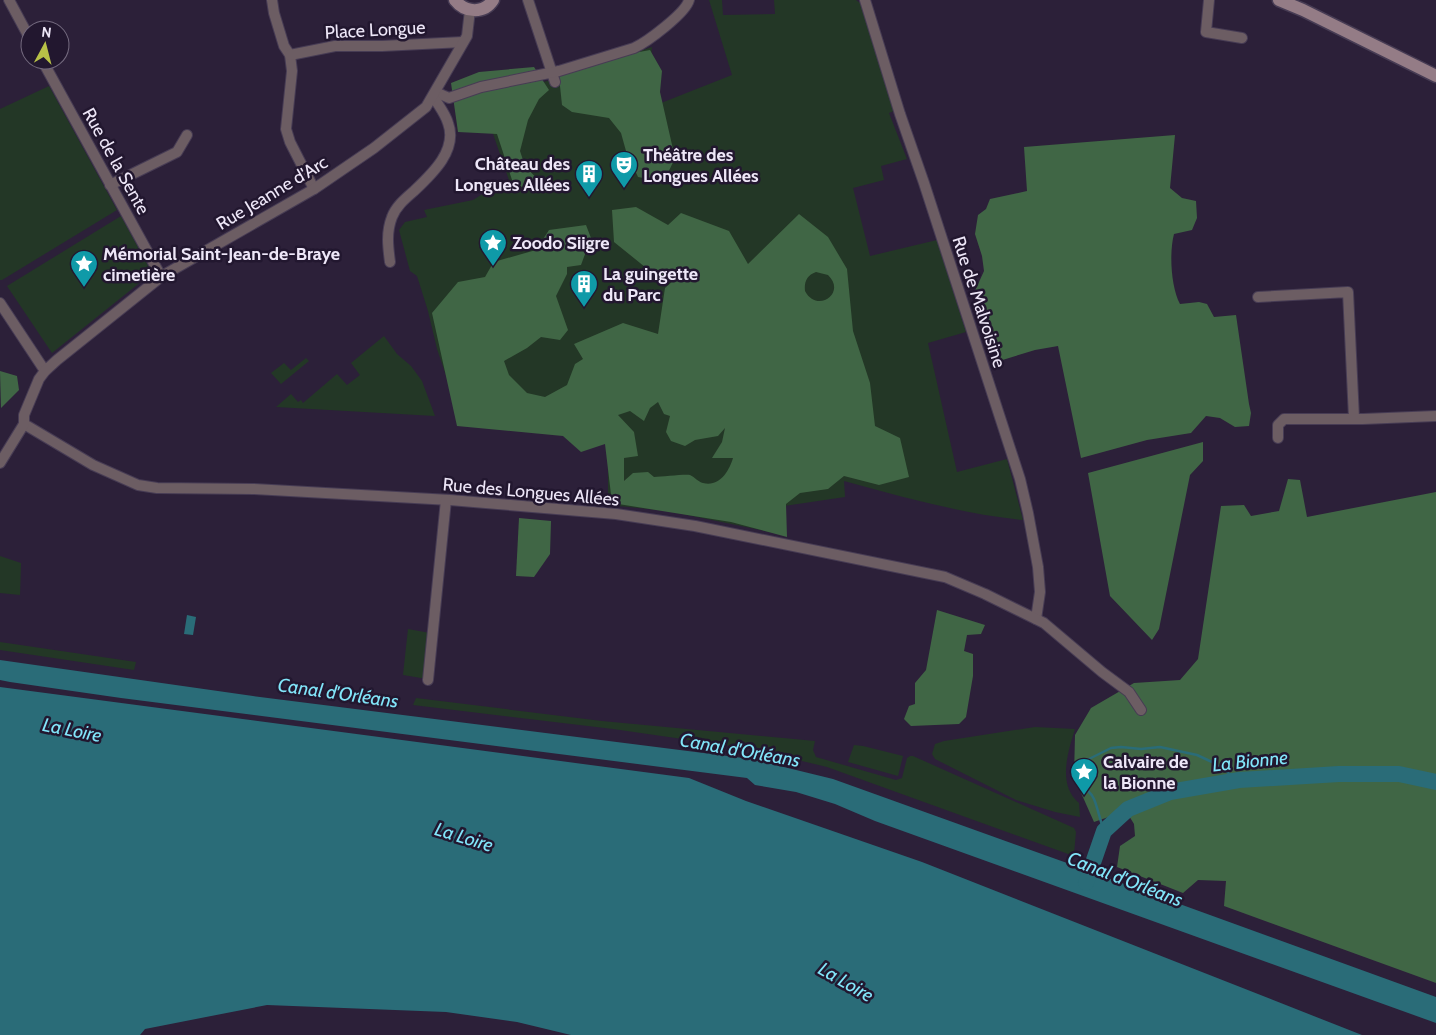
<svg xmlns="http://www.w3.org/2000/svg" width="1436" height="1035" font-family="Cabin,sans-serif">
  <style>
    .green { fill: #233726 }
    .forest { fill: #406645; fill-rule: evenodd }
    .water { fill: #2a6c78 }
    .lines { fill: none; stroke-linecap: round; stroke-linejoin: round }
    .stream { stroke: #2a6c78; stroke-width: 2.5 }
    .river { stroke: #2a6c78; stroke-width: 16 }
    .street-casing { stroke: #473c54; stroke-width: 12 }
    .secondary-casing { stroke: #473c54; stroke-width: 15 }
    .street { stroke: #6c5d63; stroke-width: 10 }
    .secondary { stroke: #947c86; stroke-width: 12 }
    .labels { text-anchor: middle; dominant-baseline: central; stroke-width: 5; stroke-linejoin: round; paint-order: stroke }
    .street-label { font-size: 18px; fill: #eee7f8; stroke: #22172f }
    .poi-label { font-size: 18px; font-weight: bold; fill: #eee7f8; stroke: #22172f; text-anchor: start }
    .water-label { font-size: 19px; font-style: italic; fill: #82e6fa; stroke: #22172f }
  </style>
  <rect width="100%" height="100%" fill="#2c2039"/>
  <g class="green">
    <path d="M709 0H722L723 15 775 14 774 0H856L860 3 864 11 894 111 889 113 907 159 881 166 884 180 853 188 870 256 937 240 966 332 928 343 957 472 1007 459 1023 520C962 514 903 497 844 481L845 497 784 506V535L668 511 608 505V437L463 425 437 349 428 311 417 276 410 271 399 230 405 222 427 217 424 210 473 200 489 190 511 186 482 102 652 47 650 73 656 105 732 75Z"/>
    <polygon points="49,86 117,210 2,280 0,280 0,109"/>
    <polygon points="121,216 152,273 52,353 7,286"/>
    <polygon points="384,336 397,354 411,366 422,381 435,416 276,407 291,394 298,402 301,400 303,403 337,374 347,385 360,375 351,363"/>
    <polygon points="306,358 309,361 281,384 271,373 284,363 291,370"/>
    <polygon points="0,556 21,563 20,595 0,593"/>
    <polygon points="408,629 430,633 427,679 403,675"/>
    <polygon points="0,642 136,662 134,670 0,650"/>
    <polygon points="416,698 602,721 815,741 813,750 816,757 896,780 902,778 907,758 910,756 913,756 1074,828 1076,832 1074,854 1071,855 827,767 752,749 613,729 413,705"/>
    <path d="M1035 727 1075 729C1068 752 1057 785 1079 803L1080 817 1055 812 1016 800 935 759 932 754 935 744 944 741Z"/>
    <polygon points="854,745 863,746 903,756 898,776 848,762"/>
  </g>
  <g class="forest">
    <polygon points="650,50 662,71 660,92 675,158 667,175 655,180 638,177 626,151 621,133 609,118 572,112 562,105 558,67"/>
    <polygon points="534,67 549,90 539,99 528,120 520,151 525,166 541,183 527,189 513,183 497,134 458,132 451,83 479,72"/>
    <path d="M1175 135 1170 188 1182 198 1196 201 1197 218 1192 230 1174 234C1169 253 1171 287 1180 304L1199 302 1207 304 1214 317 1236 315 1249 404 1251 413 1249 426 1235 427 1220 418 1206 416 1191 433 1147 440 1081 458 1058 346 1035 350 996 362 974 293 984 271 982 256 975 234 978 215 986 209 990 199 1027 191 1024 147Z"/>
    <path d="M636 207 668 225 681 213 729 231 748 264 799 214 828 237 847 269 853 331 870 383 875 426 900 438 909 477 879 485 844 476 828 489 800 493 786 504 787 537 731 522 612 503 605 444 581 452 563 436 457 426 432 313 458 282 485 277 493 263 497 261 536 250 549 230 586 225 591 238 581 265 567 267V274L556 296 568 330 560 340 541 337 527 348 504 361 509 375 527 393 545 397 567 385 575 364 583 359 574 344 623 323 658 334 665 288 674 280 645 267 614 242 612 210ZM816 272 828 275C847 293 817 314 805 291 804 282 807 275 816 272ZM658 402 664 414 670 416 666 432 671 441 685 446 695 440 718 436 725 428 722 442 712 458H733C729 471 720 487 703 483 698 482 695 477 690 475 684 474 662 477 654 477L648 472 633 473 624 481V458L638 456 634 432 618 415 630 411 644 421 650 408Z"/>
    <polygon points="0,371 17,376 19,390 1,408"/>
    <polygon points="1203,442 1203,461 1190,475 1159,629 1152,640 1110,596 1088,473"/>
    <polygon points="1288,479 1300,480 1307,517 1436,492 1436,983 1224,906 1226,881 1198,880 1183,893 1117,867 1120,846 1135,836 1134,824 1126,811 1094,822 1074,777 1075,735 1091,708 1134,683 1180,680 1198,659 1221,506 1244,505 1251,516 1279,511"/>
    <polygon points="519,518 551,521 550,554 534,577 516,576"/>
    <polygon points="937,610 985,625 981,634 967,635 964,651 973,654 973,676 966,717 959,724 911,726 904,719 909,706 915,704 915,683 926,670"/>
  </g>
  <g class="water">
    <polygon points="187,615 196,617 193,635 184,634"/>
    <polygon points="0,660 253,696 751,759 833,779 1081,868 1084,866 1096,870 1097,874 1436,997 1436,1023 875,821 835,804 796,792 755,785 747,778 121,698 10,682 0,680"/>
    <polygon points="0,687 689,778 746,801 922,862 1362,1035 571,1035 517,1022 446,1012 267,1005 145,1029 140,1035 0,1035"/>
  </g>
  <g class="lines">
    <path class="stream" d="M1104 831C1100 820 1098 809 1094 799 1092 794 1089 792 1086 789 1081 784 1079 777 1078 770L1083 762 1111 748 1121 747 1141 749 1160 747 1197 755 1212 762 1239 780"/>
    <polyline class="river" points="1086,883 1104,831 1128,809 1170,792 1239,780 1339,774 1399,774 1436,782"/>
    <defs>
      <g id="street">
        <polyline points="9,0 30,39"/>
        <polyline points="272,0 274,13 284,46 290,55 292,71 286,129 290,142 314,189"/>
        <polyline points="528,0 555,82"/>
        <polyline points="865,0 900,114 924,183 1020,479 1028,513 1038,567 1040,592 1036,619"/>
        <polyline points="1209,0 1206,32 1242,38"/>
        <polyline points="290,55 335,46 382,46 463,42"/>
        <polyline points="42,60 158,271 162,276"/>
        <path d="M440 94 449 98 481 87 559 71 634 48C647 42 686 13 689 0"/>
        <polyline points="110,185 177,152 187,135"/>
        <path d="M390 262C388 247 386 232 392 217 396 206 406 198 414 191 432 174 458 150 448 123 445 113 438 105 433 96"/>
        <polyline points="1258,297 1348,292 1354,418"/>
        <polyline points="0,303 45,371"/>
        <polyline points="24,424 93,465 138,485 157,488 254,489 450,500 616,514 695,526 945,577 985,594 1044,623 1102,672 1129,692 1141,710"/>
        <polyline points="1278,438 1278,425 1284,419 1363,419 1436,416"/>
        <polyline points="0,463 24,424 24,415 39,379 45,371 57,360 162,276 314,189 374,148 426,107 467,36 470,10"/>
        <polyline points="428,680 446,500"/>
      </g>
      <g id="secondary">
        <path d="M455 0C465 13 484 14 493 0"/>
        <polyline points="1279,0 1303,10 1436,76"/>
      </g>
    </defs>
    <use href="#street" class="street-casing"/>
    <use href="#secondary" class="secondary-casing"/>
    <use href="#street" class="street"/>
    <use href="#secondary" class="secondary"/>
  </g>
  <defs>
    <symbol id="theatre-pin" viewBox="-11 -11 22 30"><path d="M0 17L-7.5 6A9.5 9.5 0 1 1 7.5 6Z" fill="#0f9aa8" stroke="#22172f"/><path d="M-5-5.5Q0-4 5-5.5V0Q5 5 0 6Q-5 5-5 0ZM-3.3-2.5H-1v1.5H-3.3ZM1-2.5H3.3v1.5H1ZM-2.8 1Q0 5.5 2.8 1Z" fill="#fff"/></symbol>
    <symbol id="building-pin" viewBox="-11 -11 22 30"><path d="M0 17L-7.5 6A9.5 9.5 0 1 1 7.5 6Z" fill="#0f9aa8" stroke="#22172f"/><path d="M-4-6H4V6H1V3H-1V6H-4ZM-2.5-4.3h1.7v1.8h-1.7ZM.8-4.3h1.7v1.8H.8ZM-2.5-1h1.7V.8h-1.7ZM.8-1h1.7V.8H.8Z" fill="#fff"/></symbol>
    <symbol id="sight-pin" viewBox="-11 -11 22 30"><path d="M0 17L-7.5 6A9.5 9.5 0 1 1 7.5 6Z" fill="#0f9aa8" stroke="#22172f"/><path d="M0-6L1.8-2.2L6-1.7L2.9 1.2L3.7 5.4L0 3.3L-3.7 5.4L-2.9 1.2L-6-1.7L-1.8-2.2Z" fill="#fff"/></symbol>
  </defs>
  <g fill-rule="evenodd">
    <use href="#theatre-pin" x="608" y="149" width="32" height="43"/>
    <use href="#building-pin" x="573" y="158" width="32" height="43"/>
    <use href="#sight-pin" x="477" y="227" width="32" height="43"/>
    <use href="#sight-pin" x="68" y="248" width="32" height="43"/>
    <use href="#building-pin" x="568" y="268" width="32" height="43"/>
    <use href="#sight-pin" x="1068" y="756" width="32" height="43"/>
  </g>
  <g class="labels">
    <g class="street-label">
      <text transform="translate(375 30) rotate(-3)">Place Longue</text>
      <text transform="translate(116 161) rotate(61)">Rue de la Sente</text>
      <text transform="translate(272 193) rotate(-31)">Rue Jeanne d'Arc</text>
      <text transform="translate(979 302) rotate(72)">Rue de Malvoisine</text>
      <text transform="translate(531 492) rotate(5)">Rue des Longues Allées</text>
    </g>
    <g class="poi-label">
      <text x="643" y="155">Théâtre des<tspan x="643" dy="21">Longues Allées</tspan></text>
      <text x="570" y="164" text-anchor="end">Château des<tspan x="570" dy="21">Longues Allées</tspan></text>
      <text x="512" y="243">Zoodo Siigre</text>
      <text x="103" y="254">Mémorial Saint-Jean-de-Braye<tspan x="103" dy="21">cimetière</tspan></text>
      <text x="603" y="274">La guingette<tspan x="603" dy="21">du Parc</tspan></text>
      <text x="1103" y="762">Calvaire de<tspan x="1103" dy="21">la Bionne</tspan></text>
    </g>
    <g class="water-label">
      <text transform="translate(338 693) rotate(8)">Canal d'Orléans</text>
      <text transform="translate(72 730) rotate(11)">La Loire</text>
      <text transform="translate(740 750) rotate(10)">Canal d'Orléans</text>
      <text transform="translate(1250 761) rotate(-6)">La Bionne</text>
      <text transform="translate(464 837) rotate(17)">La Loire</text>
      <text transform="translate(1125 879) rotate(21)">Canal d'Orléans</text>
      <text transform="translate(846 982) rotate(30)">La Loire</text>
    </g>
  </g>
  <g transform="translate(45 45) rotate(7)"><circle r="24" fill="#22172f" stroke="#746a7f"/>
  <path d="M0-4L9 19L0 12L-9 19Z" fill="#b8c147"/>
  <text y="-8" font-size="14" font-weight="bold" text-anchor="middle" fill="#eee7f8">N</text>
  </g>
</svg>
